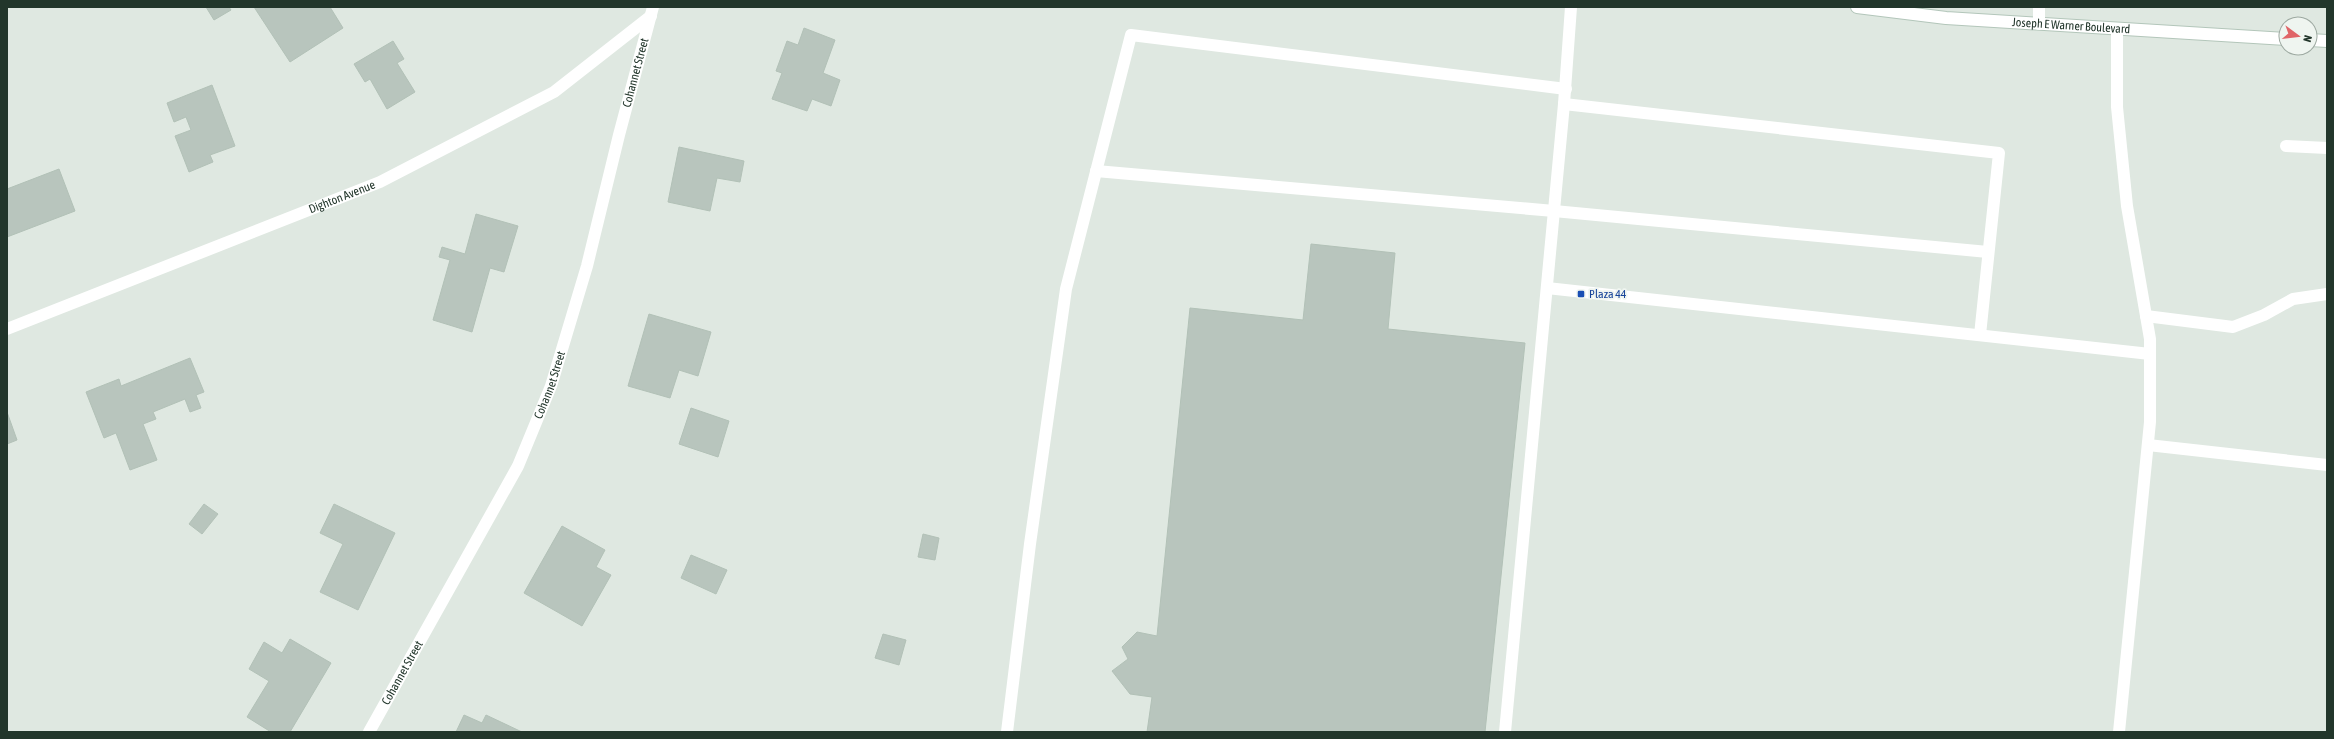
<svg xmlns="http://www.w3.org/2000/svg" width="2334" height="739" font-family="'Asap Condensed',sans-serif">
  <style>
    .building { fill: #b8c5bd; stroke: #b2c1b7 }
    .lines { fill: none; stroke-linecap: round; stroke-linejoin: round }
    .secondary-casing { stroke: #b3c6ba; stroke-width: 14 }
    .service { stroke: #fff; stroke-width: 12 }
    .minor { stroke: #fff; stroke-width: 12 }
    .secondary { stroke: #fff; stroke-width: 12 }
    .transit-dot { fill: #1a4fb4; stroke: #eff5f0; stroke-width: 1.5 }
    .labels { text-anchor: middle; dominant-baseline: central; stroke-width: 3.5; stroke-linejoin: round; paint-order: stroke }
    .street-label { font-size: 12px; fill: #22362b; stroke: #eff5f0 }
    .transit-label { font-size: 12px; fill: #164399; stroke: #eff5f0; text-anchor: start }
  </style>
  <rect width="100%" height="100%" fill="#dfe8e1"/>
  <g class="building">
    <polygon points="206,7 229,7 231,10 214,20"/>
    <polygon points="254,7 330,7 343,28 290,62"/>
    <polygon points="804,28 835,40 823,73 840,80 831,106 812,99 807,111 772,99 782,73 776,71 787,41 798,45"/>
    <polygon points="393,41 404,59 397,63 415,92 387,109 370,79 365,82 354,64"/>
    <polygon points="212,85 235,146 210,155 213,162 189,172 175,136 191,130 186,117 174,122 167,103"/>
    <polygon points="679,147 744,161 740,182 717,178 710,211 668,202"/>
    <polygon points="59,169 75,211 7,237 7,189"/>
    <polygon points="476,214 518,226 504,272 490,268 472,332 433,320 450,260 439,257 442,247 465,254"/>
    <polygon points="1311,244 1395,253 1388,329 1525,343 1485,732 1147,732 1152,697 1130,694 1112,671 1128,659 1122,647 1137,632 1157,636 1190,308 1303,320"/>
    <polygon points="649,314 711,332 698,376 679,370 670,398 628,386"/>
    <polygon points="190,358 204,392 196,395 201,408 190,412 185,399 153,412 156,419 143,424 157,460 130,470 116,433 104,438 86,392 119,379 121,386"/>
    <polygon points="691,408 729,421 718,457 679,444"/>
    <polygon points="7,412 17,440 7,444"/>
    <polygon points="204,504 218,514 202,534 189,524"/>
    <polygon points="334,504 395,533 358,610 320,592 343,544 320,533"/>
    <polygon points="562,526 605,550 596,567 611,575 582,626 524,593"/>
    <polygon points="923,534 939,538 935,560 918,557"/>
    <polygon points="691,555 727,570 716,594 681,578"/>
    <polygon points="883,634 906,640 899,665 875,658"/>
    <polygon points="290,639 331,663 290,732 271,732 247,717 269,681 249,669 264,642 282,653"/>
    <polygon points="464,715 482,723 486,715 522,732 456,732"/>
  </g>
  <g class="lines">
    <defs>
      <g id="secondary">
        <path id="s3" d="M1857 7 1946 18 2286 39"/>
        <polyline points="2310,40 2327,41"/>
      </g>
    </defs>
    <use href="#secondary" class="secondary-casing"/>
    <g class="service">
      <polyline points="2039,24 2039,7"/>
      <polyline points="2117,29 2117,107 2127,206 2150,339 2150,422 2119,732"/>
      <polyline points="1564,104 1999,153 1980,335"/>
      <polyline points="2286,146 2327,148"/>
      <polyline points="1096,171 1554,211 1988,252"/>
      <polyline points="1547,288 2150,354"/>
      <polyline points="2146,316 2233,327 2264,315 2293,299 2327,294"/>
      <polyline points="2148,445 2327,465"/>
      <polyline points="1007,732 1030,544 1066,289 1131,35 1566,89"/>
      <polyline points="1505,732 1564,104 1571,7"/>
    </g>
    <g class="minor">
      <path id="s1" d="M7 329 380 182 554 92 651 16"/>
      <path id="s2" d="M369 732 518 466 551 386 587 266 619 135 653 7"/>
    </g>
    <use href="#secondary" class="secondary"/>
  </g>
  <rect class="transit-dot" x="1577" y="290" width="8" height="8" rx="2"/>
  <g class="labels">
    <g class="street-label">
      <text stroke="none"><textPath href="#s3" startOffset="215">Joseph E Warner Boulevard</textPath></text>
      <text stroke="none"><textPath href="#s2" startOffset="716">Cohannet Street</textPath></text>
      <text stroke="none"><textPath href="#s1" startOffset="360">Dighton Avenue</textPath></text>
      <text stroke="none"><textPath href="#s2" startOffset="392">Cohannet Street</textPath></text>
      <text stroke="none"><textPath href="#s2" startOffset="68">Cohannet Street</textPath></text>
    </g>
    <g class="transit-label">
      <text x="1589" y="294">Plaza 44</text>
    </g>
  </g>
  <rect width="2334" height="739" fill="none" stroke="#22362b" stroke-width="16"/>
  <g transform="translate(2298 36) rotate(105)"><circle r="19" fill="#eff5f0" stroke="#9da9a1"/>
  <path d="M0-3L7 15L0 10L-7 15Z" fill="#e06568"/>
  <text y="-6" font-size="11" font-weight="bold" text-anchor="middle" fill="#22362b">N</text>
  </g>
</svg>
